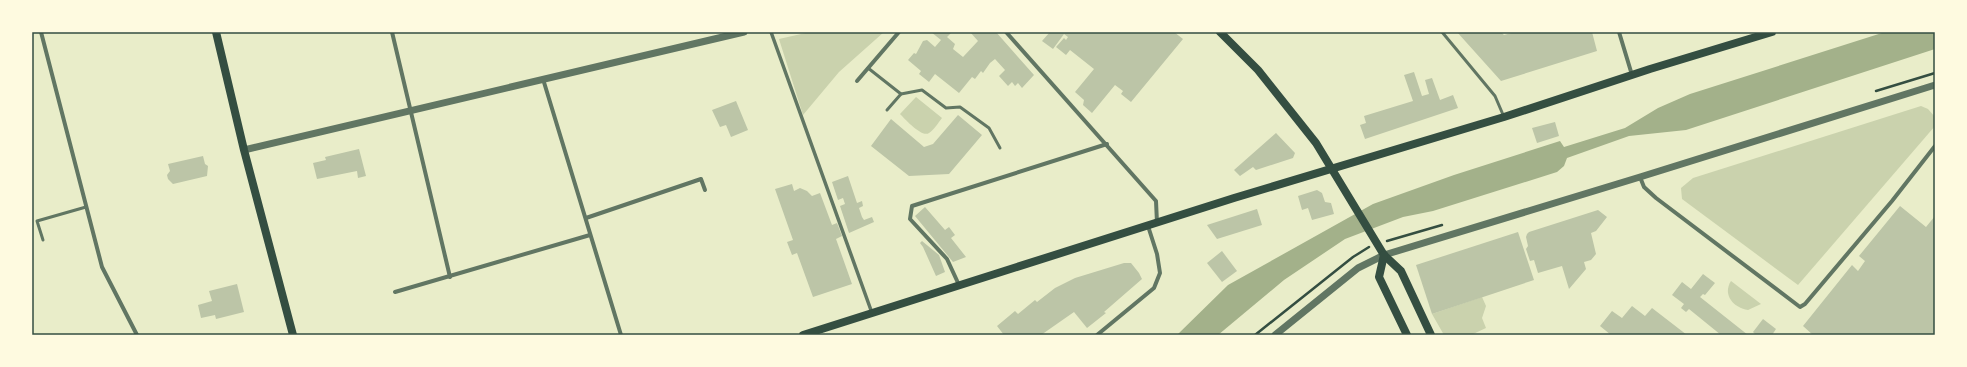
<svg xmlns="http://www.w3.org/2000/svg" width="1967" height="367" font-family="'Public Sans',sans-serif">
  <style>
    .green { fill: #cad2ad }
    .water { fill: #a3b18a }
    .building { fill: #bcc5a7 }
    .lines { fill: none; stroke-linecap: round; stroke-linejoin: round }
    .path { stroke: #344e41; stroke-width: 2.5 }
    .service { stroke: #617663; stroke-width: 3 }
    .pedestrian { stroke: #617663; stroke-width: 3.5 }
    .minor { stroke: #617663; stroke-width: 4 }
    .tertiary { stroke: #617663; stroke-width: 7 }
    .secondary { stroke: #344e41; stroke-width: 8 }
    .neatline { fill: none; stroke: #344e41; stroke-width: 1.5 }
  </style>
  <rect width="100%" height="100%" fill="#e9edc9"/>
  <g class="green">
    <polygon points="810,32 884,32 839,72 803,115 779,39"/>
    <path d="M916 97 942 118C938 123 934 130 929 133 922 138 905 119 900 114Z"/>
    <polygon points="1921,106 1928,109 1935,117 1935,126 1798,285 1682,199 1681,188 1693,178"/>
    <path d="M1731 281 1761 304 1748 310C1734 308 1722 295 1731 281Z"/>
    <polygon points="1482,297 1486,306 1482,318 1486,328 1471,335 1444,335 1432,314"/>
  </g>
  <polygon class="water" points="1885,32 1935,32 1935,49 1686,130 1629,136 1567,158 1564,166 1557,172 1433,211 1403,217 1345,239 1284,280 1218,335 1177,335 1228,285 1373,204 1454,175 1560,141 1564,147 1625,128 1658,108 1690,94"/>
  <g class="building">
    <polygon points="931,32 952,32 947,37 955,44 953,49 963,57 978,41 970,32 996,32 1034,75 1022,88 1018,83 1015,86 1012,82 1008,86 999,76 1005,70 995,59 990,63 983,73 981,71 975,79 972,77 959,93 935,74 929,82 919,74 921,71 908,60 914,53 916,54 923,41 927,40 935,47 941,40"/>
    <polygon points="1050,32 1174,32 1183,39 1131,102 1121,94 1123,91 1115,85 1092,113 1083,105 1084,100 1075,92 1094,69 1070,50 1066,55 1056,47 1064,38 1066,40 1068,37 1064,34 1053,49 1042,41"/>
    <polygon points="1457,32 1501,32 1504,35 1515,32 1592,32 1597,51 1501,81"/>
    <polygon points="1414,72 1422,96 1429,94 1425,80 1432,78 1440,100 1453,95 1458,108 1365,139 1360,125 1366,123 1364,116 1413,101 1404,75"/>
    <polygon points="736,101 748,130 731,137 726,125 720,127 712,110"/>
    <polygon points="958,115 982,135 949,174 909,176 871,146 891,119 924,147 933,144"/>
    <polygon points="1555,122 1559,136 1537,143 1532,128"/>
    <polygon points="1276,133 1295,153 1293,158 1256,170 1253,167 1240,176 1234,170"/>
    <polygon points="359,149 366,176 358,178 357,171 317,179 313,163 326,160 325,157"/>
    <polygon points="203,156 205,164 208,166 207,176 173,184 168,179 167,175 170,171 168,164"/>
    <polygon points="848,176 857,203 862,201 863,206 859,208 862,217 864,220 872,217 874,222 849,233 840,206 845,204 843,198 838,200 832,182"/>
    <polygon points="792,184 794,191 800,188 807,191 812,196 820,193 832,225 837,223 842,236 836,239 852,284 813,297 797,253 792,255 787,242 793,240 775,189"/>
    <polygon points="1317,190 1322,193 1325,202 1331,203 1334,214 1312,220 1308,208 1302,210 1298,196"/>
    <polygon points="1900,206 1926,227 1935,216 1935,335 1813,335 1803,326 1852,265 1858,271 1865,261 1859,256"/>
    <polygon points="925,207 945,230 949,227 955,235 951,238 966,257 953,262 915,216"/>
    <polygon points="1257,209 1262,225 1217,239 1207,225"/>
    <polygon points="1598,210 1607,217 1596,231 1591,233 1596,254 1591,260 1584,262 1586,269 1569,289 1562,266 1538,273 1534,260 1530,261 1526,249 1528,246 1526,237 1527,234 1529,232"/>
    <polygon points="1518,232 1534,280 1432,314 1416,265"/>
    <polygon points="922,241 939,255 945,272 936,276 923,247 920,243"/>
    <polygon points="1222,251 1237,271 1222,282 1207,263"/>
    <polygon points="1124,263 1131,263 1139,273 1142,279 1104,312 1106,313 1087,328 1074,312 1041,335 1004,335 997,326 1015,311 1018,314 1035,300 1037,302 1055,288 1075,278"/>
    <polygon points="1703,274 1715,283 1705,295 1703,294 1700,297 1748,335 1721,335 1689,309 1686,312 1681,308 1684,304 1672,295 1682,282 1691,289"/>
    <polygon points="237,284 244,312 216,319 215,315 201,318 198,305 212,301 209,291"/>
    <polygon points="1632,306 1645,316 1652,308 1687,335 1611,335 1600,326 1612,311 1622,318"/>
    <polygon points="1763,319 1776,329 1772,335 1756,335 1753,332"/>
  </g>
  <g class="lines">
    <g class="path">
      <polyline points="1876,91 1935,73"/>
      <polyline points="1387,241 1442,225"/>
      <polyline points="1255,335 1353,257 1369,247"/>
    </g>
    <g class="service">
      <polyline points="1442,32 1495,96 1504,117"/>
      <polyline points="868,68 901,94"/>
      <polyline points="887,110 901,94 922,90 946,108 960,107 989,128 1000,148"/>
      <polyline points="43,240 37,221 86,207"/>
    </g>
    <polyline class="pedestrian" points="771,32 872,313"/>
    <g class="minor">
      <polyline points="41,32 102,267 137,335"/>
      <polyline points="392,32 450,277"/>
      <polyline points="1006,32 1156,201 1157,223"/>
      <polyline points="1619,32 1632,75"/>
      <polyline points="543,79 621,335"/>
      <polyline points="857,81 899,32"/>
      <polyline points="1640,177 1644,187 1656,198 1800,307 1805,304 1892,201 1935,146"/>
      <polyline points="586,218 701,179 705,190"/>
      <polyline points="959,285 947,259 910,219 912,206 1107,144"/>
      <polyline points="395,292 590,235"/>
      <polyline points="1097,335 1154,288 1160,273 1157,254 1148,226"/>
    </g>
    <g class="tertiary">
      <polyline points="244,150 744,32"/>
      <polyline points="1275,335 1358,268 1384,255 1640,177 1935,85"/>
    </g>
    <g class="secondary">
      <polyline points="216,32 244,150 293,335"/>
      <polyline points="1220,32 1258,70 1316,143 1384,255 1401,271 1431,335"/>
      <polyline points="1384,255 1379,277 1407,335"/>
      <polyline points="803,335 1234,198 1504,117 1650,69 1772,32"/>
    </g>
  </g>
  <rect width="1967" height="367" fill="none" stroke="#fefae0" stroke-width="66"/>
  <rect x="33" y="33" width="1901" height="301" class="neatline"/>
</svg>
